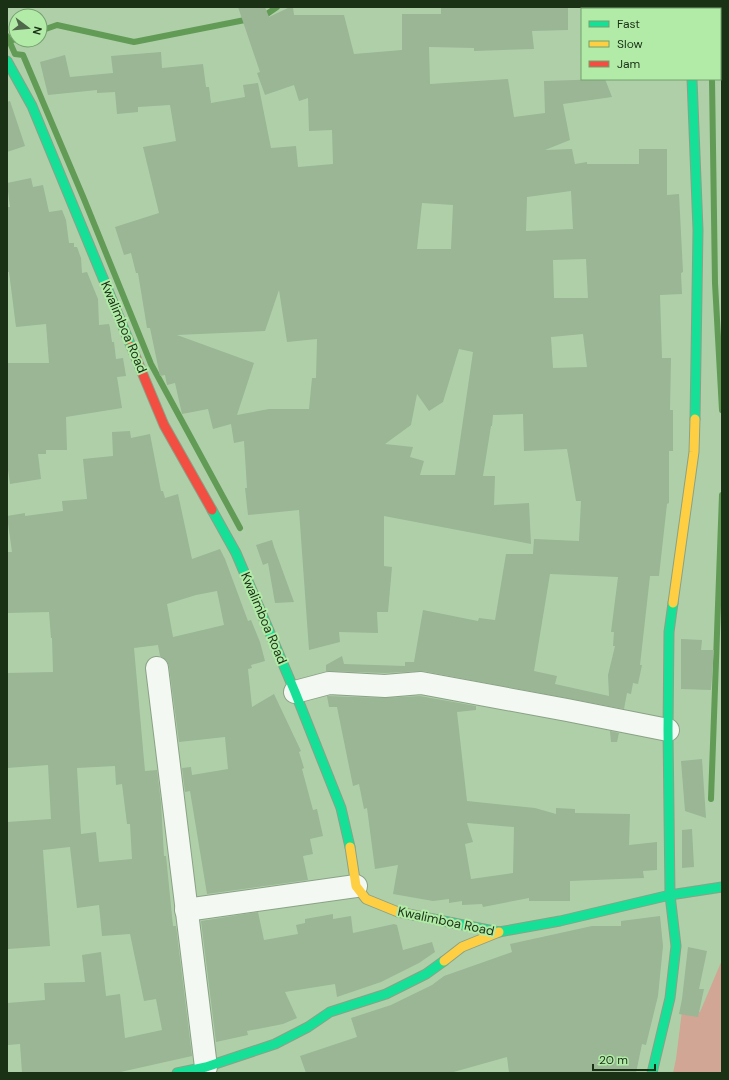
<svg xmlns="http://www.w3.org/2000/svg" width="729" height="1080" font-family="'DM Sans',sans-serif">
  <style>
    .green { fill: #d1a695 }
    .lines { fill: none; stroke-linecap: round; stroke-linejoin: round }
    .stream { stroke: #619b56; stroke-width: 6 }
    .building { fill: #9ab695; fill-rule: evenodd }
    .street-casing { stroke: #8aa285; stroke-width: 24 }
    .fast-casing { stroke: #8aa285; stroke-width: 11 }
    .slow-casing { stroke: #8aa285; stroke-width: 11 }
    .jam-casing { stroke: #8aa285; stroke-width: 11 }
    .path { stroke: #c8d2c7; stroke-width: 2.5; stroke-dasharray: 2 2; stroke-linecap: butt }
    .street { stroke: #f3f8f2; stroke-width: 22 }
    .fast { stroke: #16e098; stroke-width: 9 }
    .slow { stroke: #ffcf43; stroke-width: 9 }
    .jam { stroke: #f24e42; stroke-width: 9 }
    .labels { text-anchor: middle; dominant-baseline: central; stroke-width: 4; stroke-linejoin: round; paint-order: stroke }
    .street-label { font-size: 13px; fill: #1a3116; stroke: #b1eba7 }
  </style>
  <rect width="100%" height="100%" fill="#afcfa9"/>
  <polygon class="green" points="722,960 722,1073 673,1073 676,1059 682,1011 700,1012"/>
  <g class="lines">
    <g class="stream">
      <polyline points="707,7 707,9"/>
      <polyline points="261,16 264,16 277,7"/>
      <polyline points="40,31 57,25 134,42 250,19"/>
      <polyline points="7,36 15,54 23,55 84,199 151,364 240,528"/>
      <polyline points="13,40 16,39"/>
      <polyline points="712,79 715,283 722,410"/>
      <polyline points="711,799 722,495"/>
    </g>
  </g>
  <g class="building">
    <path d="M238 7H265L269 17 290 7H293L294 15H344L354 54 402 50V14H441V7H568V30L532 31 534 49 474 51V48L429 47 430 84 508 79 514 117 545 113 544 81 605 79 612 97 563 104 570 140 545 150 572 149 575 164 587 162V164H639V149H667V195L679 194 683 272 681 273 682 294 660 295 662 358H671L670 410H673V451H669V503L667 504 659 576H650L640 665H642L638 684 633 683 631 694 627 693 624 709 423 671 385 673 326 671V665L342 656 344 664 405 666V662H414L423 610 478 621 479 618 495 620 506 554H533L534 539 579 541 581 501H576L567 449 524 451 523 414 493 415 492 426H491L483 476H495L494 505 529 503 531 544 384 516V566L392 567 388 612H377L378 633 339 632 340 642 309 650 299 510 248 515 245 488H247L244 441 234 443 231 424 213 429 208 409 182 414 175 383 167 385 165 375 160 376 150 328H147L138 273H136L131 253 124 255 115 227 159 213 143 147 176 141 170 105 138 107V112L117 114 115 92 97 93V90L48 95 40 62 65 55 70 77 113 73 111 56 161 52 162 68 203 64 206 87H209L211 103 245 97 243 85 258 83 271 148 296 146 298 167 333 164 332 130 309 131 308 98 299 101 294 85 265 95 257 73 260 72ZM571 191 573 229 526 231 527 197ZM422 203 453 205 451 249H417ZM586 259 588 298H554L553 260ZM279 290 287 342 317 339 316 378H312L309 409H269L237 415 254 363 177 335 265 331ZM583 334 587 367 553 368 551 337ZM459 349 473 352 455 475H420L424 461 410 457 413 447 385 444 411 425 417 394 429 411 443 402ZM550 574 618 577 611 632H614L613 646H615L608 675 609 696 555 684 557 676 534 671Z"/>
    <polygon points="10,101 25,146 7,152 7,102"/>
    <polygon points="31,178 33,187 43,185 49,212 62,210 66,220 69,243 74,243 74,247 77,247 81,258 82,273 87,272 98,299 99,325 109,324 110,328 112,342 114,342 116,359 123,358 126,376 117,377 122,408 66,417 67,450 46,450 46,454 38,454 41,479 10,484 7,463 7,363 49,363 46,324 16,327 9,272 7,272 7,207 10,207 7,183"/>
    <path d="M130 431 131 438 150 434 161 491H163L165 498 178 494 192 559 220 549 225 559 248 621 251 620 260 642 265 661 251 665 252 668 248 669 252 707 274 694 301 751 299 752 304 768 302 769 313 810 317 809 323 836 310 839 313 854 303 856 308 880 207 894 190 791 185 792 182 768 191 767 192 775 228 769 225 737 179 742 169 666 167 661 160 656 158 645 134 648 145 771 157 770 161 803 164 856H166L173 926H176L192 1056 116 1073H22L20 1044 8 1045 7 1003 45 1000 44 983 85 982 82 955 101 952 106 996 120 994 125 1038 162 1030 156 999 144 1001 130 934 102 936 99 905 77 908 70 847 43 850 50 946 8 949 7 940V822L51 819 48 765 7 768V673L53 672 52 638H51L49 612 7 613V552H12L7 516 25 513V516L63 511 62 501 87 499 83 459 113 456 112 432ZM217 591 224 625 173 637 167 604 196 595ZM115 766 116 785 122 784 127 824H130L132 859 99 862 96 832 81 834 77 768Z"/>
    <polygon points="272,540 274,547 294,602 275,603 268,563 263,565 256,545"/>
    <polygon points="681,639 702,640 701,650 714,650 711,690 681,689"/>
    <path d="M327 696 384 698 420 696 476 706V710L457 712 467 801 535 808 556 814V808L575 809V813L630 814 629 845 657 842V870L643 871 644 878 570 881V901H529V898L483 907 482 904 462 905V901L449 903V899L433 901 393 894 398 865 375 869 367 808 364 809 359 784 353 786 337 707H329ZM467 823 514 827 513 873 471 879 465 844 473 842Z"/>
    <polygon points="610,731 619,733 617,742 611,742"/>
    <polygon points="702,759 706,818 685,811 681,761"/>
    <polygon points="692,829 694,867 682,868 682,830"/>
    <polygon points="258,912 264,940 298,934 296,925 305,923 305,919 333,914 333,919 351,916 353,933 394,924 397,925 403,950 432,942 435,952 419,963 381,982 337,997 335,984 285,992 297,1018 283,1024 247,1031 248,1035 216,1042 201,921"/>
    <polygon points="660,916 663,946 658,996 646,1045 642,1044 636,1073 509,1073 507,1057 450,1073 306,1073 300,1056 357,1037 351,1018 391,1005 432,985 444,976 512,952 510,944 592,926 621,926 621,921"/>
    <polygon points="688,947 707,951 699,989 704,989 698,1017 679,1014 682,999"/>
  </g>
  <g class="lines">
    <defs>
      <g id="street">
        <polyline points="692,9 692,7"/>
        <polyline points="157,668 206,1067"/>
        <polyline points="295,692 329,683 385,686 421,683 567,710 668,730"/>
        <polyline points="186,910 356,886"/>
      </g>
      <g id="fast">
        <polyline points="7,61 32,106 131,346"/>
        <polyline points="692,79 698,230 695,419"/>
        <polyline points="212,510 236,553 295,692 341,808 350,847"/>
        <polyline points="428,918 499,932 560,921 670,895 722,887"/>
        <polyline points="177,1073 206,1067 275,1044 308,1027 330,1012 386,994 426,974 444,961"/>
        <polyline points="652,1073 670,998 676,946 670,895 668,730 669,632 673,603"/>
      </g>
      <g id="slow">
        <polyline points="673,603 694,452 695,419"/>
        <polyline points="350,847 356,886 366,899 398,912 428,918"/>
        <polyline points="444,961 462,947 499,932"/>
      </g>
      <polyline id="jam" points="131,346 164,425 212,510"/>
    </defs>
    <use href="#street" class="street-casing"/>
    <use href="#fast" class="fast-casing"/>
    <use href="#slow" class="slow-casing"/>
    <use href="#jam" class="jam-casing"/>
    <polyline class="path" points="720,36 722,35"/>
    <use href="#street" class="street"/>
    <use href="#fast" class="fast"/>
    <use href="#slow" class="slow"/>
    <use href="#jam" class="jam"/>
  </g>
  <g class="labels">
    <g class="street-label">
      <text transform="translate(124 327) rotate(67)">Kwalimboa Road</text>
      <text transform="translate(264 618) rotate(67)">Kwalimboa Road</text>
      <text transform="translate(446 921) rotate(12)">Kwalimboa Road</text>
    </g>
  </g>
  <rect width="729" height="1080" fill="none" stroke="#1a3116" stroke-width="16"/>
  <rect x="581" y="8" width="140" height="72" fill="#b1eba7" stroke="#75a16d"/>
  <rect x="589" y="21" width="20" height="6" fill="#16e098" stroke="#75a16d"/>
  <text x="617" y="28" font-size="12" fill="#1a3116">Fast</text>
  <rect x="589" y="41" width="20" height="6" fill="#ffcf43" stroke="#75a16d"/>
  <text x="617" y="48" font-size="12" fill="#1a3116">Slow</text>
  <rect x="589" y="61" width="20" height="6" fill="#f24e42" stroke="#75a16d"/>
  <text x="617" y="68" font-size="12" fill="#1a3116">Jam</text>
  <g transform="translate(28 28) rotate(106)"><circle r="19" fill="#b1eba7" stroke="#75a16d"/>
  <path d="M0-3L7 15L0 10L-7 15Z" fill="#4e6849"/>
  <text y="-6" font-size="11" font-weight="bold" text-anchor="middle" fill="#1a3116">N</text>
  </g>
  <path d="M593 1064v6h62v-6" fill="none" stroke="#1a3116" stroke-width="2"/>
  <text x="599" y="1064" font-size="12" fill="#1a3116" stroke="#b1eba7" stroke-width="3" paint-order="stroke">20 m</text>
</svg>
